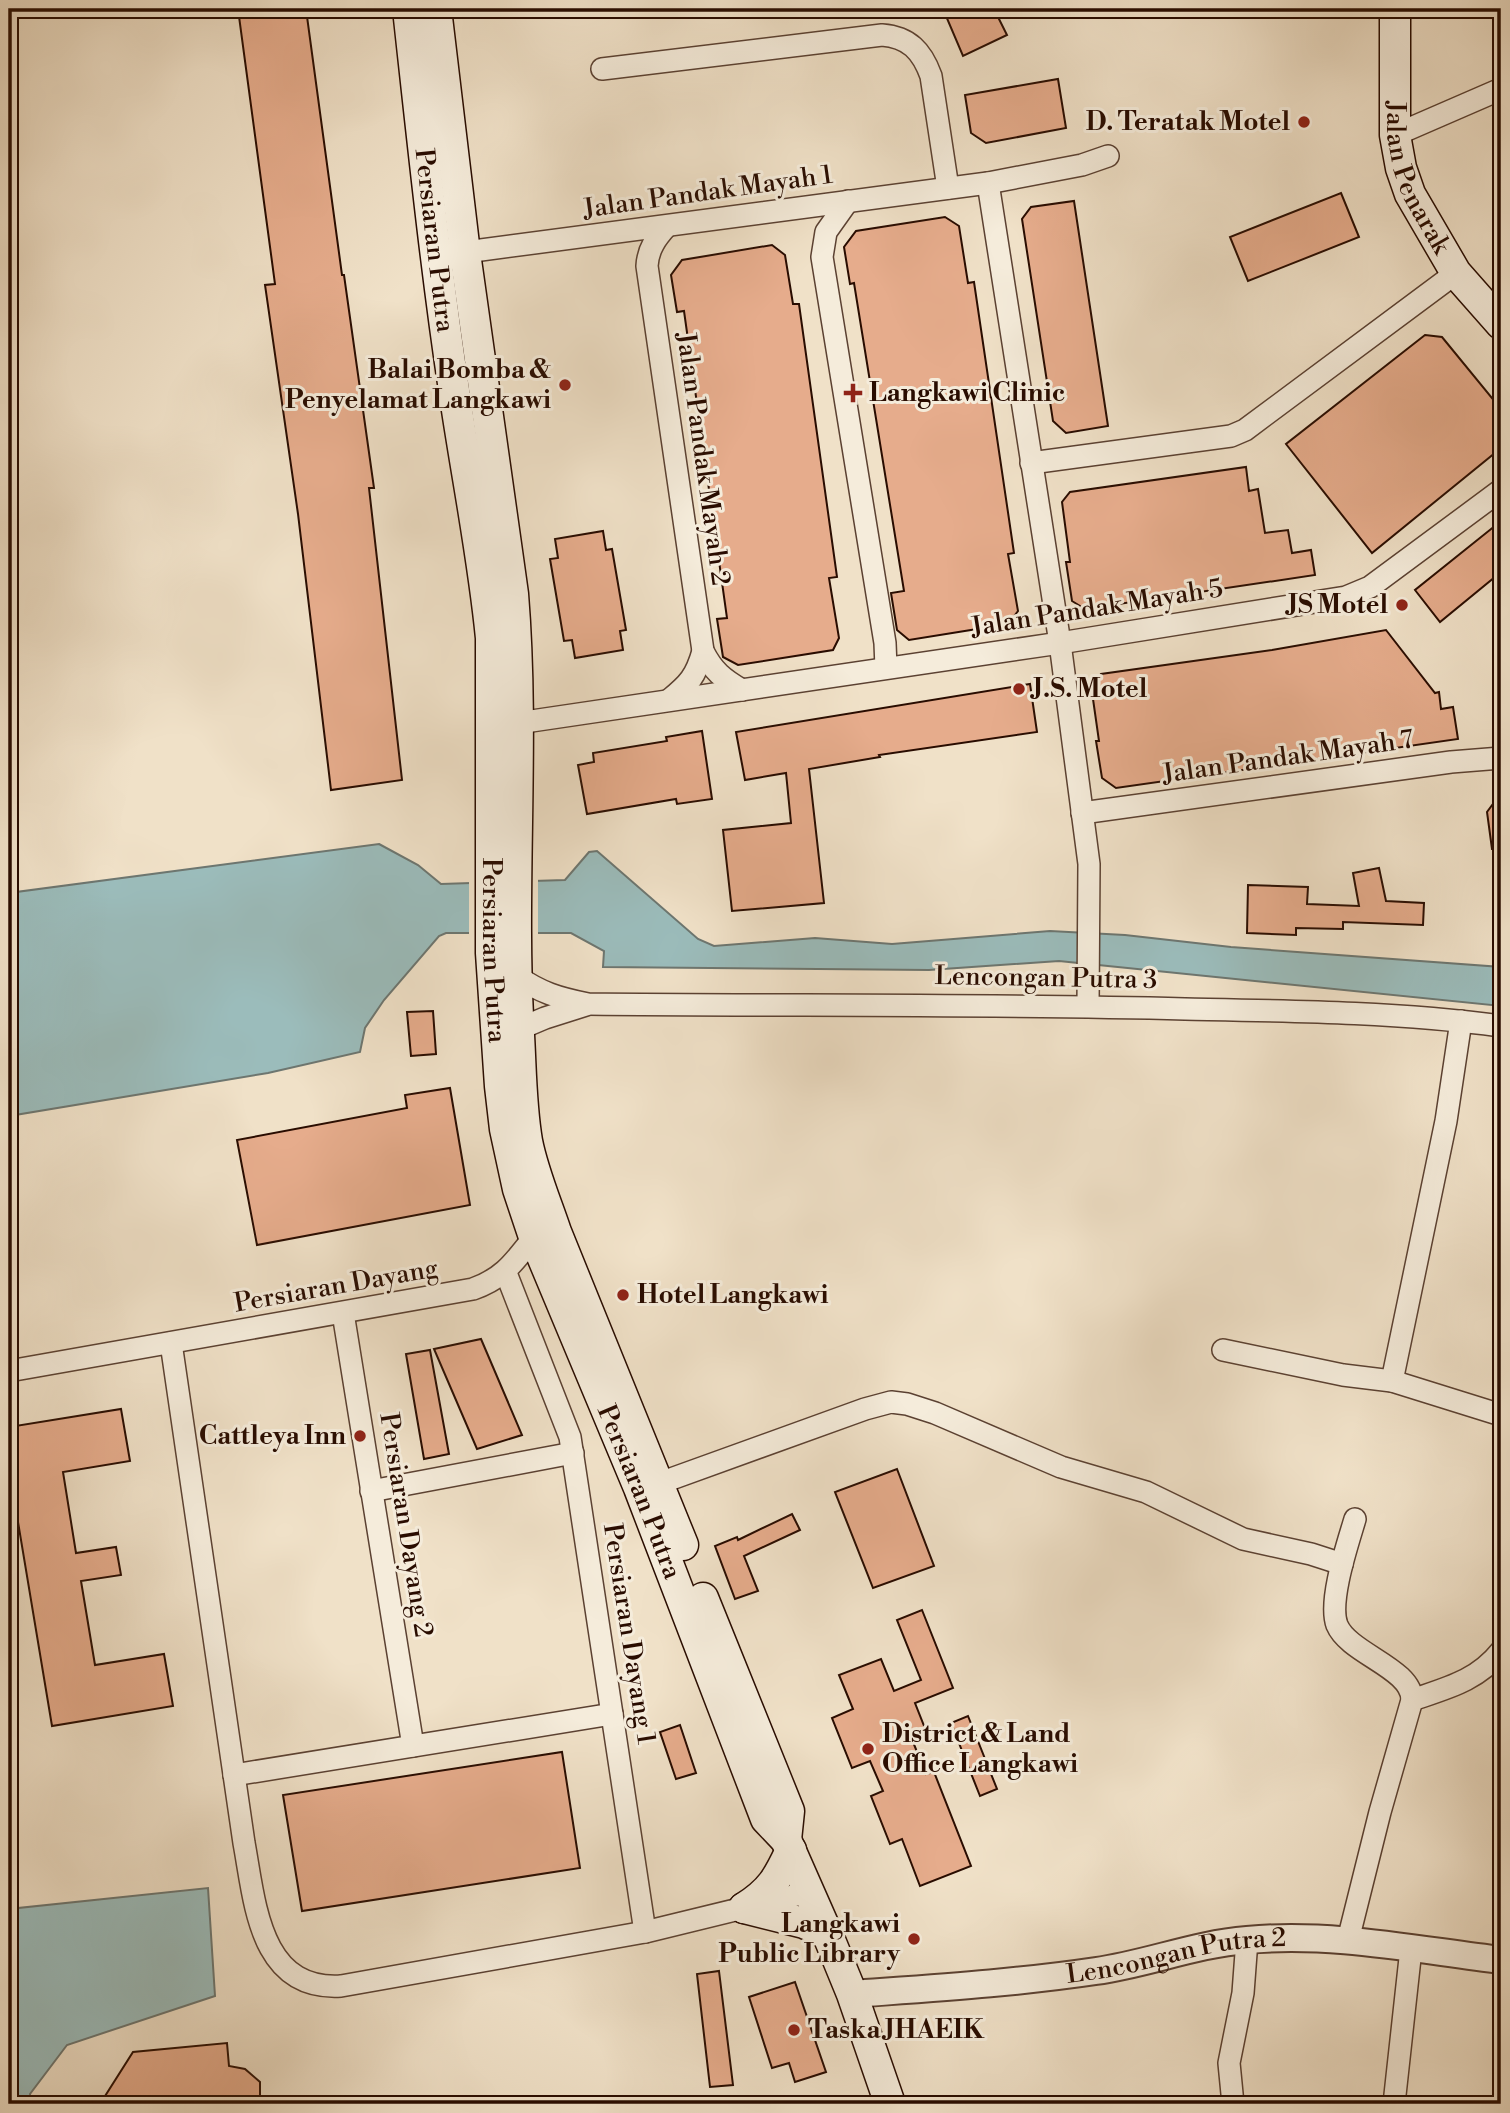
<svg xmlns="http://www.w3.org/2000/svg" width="1510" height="2113" font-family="'Libre Bodoni',serif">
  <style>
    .water { fill: #9bbcbb; stroke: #6d7670; stroke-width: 2 }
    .pier { fill: #f0e1c8 }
    .building { fill: #e6ac8c; stroke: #290c00; stroke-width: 2 }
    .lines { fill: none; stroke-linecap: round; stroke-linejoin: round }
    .minor-casing { stroke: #5b4132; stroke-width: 24 }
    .tertiary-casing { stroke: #5b4132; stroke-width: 30 }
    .secondary-casing { stroke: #290c00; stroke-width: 33 }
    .minor { stroke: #f5ecdb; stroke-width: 21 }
    .tertiary { stroke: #f5ecdb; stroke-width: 26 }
    .secondary { stroke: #f5ecdb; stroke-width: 30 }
    .poi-dot { fill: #8f2418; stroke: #f5ecdb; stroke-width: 2.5 }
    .labels { text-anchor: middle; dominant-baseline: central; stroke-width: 6; stroke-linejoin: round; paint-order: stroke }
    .poi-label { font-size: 26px; font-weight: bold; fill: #290c00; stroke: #f5ecdb; text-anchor: end }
    .street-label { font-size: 26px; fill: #290c00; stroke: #f5ecdb }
  </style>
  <rect width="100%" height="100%" fill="#f0e1c8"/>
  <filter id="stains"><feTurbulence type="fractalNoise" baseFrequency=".00286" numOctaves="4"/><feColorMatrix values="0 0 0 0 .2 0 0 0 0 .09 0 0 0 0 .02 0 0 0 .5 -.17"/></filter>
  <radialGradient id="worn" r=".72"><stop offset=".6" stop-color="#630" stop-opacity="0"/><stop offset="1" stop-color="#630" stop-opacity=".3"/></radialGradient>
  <g class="water">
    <polygon points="379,844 418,865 441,884 565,880 589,852 597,851 698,939 714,946 815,938 892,944 1050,931 1125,935 1231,947 1501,967 1501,1006 1059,961 929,970 603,967 604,951 571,933 446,933 439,936 384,1000 365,1028 360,1052 268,1073 9,1116 9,893"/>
    <polygon points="208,1888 215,1996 67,2045 30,2094 31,2104 9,2104 9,1909"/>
  </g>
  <polygon class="pier" points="538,877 538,936 469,936 469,879"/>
  <g class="building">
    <polygon points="238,9 306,9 342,275 344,275 374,488 369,488 402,780 331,790 298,514 265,285 275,284"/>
    <polygon points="943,9 994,9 1007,35 963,56"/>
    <polygon points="1058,79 1066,128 986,143 971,133 965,95"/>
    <polygon points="1341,193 1359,237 1248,281 1230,237"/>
    <polygon points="1074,201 1108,426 1066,433 1053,421 1022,219 1031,207"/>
    <polygon points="945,217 959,226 968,283 974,282 1014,553 1008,554 1018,611 1008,624 909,640 897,630 891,593 904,591 854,283 850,284 844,247 856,231"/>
    <polygon points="772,245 785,255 793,304 799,304 837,577 829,578 839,638 833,650 738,665 723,657 717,619 727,618 684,311 677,312 671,275 682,260"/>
    <polygon points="1425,335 1442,337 1501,409 1501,448 1372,553 1286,444"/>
    <polygon points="1246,467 1249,491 1258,489 1265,533 1288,530 1292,553 1311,550 1315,575 1085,609 1072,601 1066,562 1070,562 1062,502 1070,492"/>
    <polygon points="1501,521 1501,572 1440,622 1415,590"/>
    <polygon points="603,531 606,550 612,549 626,630 620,631 623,650 575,658 572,640 564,641 550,559 558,558 555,539"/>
    <polygon points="1386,630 1435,693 1439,692 1441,709 1453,707 1458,739 1116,788 1102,778 1096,741 1099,741 1091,685 1101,674 1272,650"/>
    <polygon points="1030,684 1037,732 879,755 880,757 809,769 824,903 732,911 723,830 791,823 786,773 745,780 736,732"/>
    <polygon points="702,731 712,799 677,804 676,799 587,814 578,765 594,762 593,753 667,741 666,737"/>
    <polygon points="1501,793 1501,848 1492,849 1487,812"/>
    <polygon points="1379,868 1386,901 1424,903 1423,925 1343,922 1343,929 1296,928 1296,935 1247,933 1248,885 1308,887 1307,904 1359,906 1353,873"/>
    <polygon points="433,1011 436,1054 411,1056 407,1012"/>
    <polygon points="450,1088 470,1205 257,1245 237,1140 407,1108 405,1095"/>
    <polygon points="481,1339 522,1435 477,1449 434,1349"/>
    <polygon points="430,1350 449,1454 424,1459 406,1354"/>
    <polygon points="121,1409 130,1461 63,1472 76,1553 116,1547 121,1575 81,1581 95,1665 164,1654 173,1706 52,1726 9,1468 9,1427"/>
    <polygon points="897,1469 934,1566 873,1588 835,1492"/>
    <polygon points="792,1514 800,1530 744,1556 758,1591 735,1599 715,1546 737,1537 738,1540"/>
    <polygon points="922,1610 953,1688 915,1703 928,1736 913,1742 926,1774 934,1772 971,1866 920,1886 902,1839 890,1844 871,1796 883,1791 870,1761 852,1768 832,1718 853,1709 839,1675 881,1659 894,1691 921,1680 897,1620"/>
    <polygon points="968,1716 997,1789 980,1796 951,1723"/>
    <polygon points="680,1725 696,1773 676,1779 660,1732"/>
    <polygon points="562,1752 580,1868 302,1911 283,1795"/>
    <polygon points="719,1971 733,2085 710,2087 697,1974"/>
    <polygon points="795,1982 826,2072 795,2082 789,2063 772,2068 749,1997"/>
    <polygon points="227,2043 229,2066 245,2069 260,2082 260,2098 255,2104 100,2104 133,2052"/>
  </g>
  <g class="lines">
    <defs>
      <g id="minor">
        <path d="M602 69 882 35C909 37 922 51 931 76L948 188"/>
        <polyline points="1395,135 1501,89"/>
        <polyline points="988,183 1060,643 1089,864 1088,1006"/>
        <polyline points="848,201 826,232 822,257 885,643 886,668"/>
        <path d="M667 226C656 238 648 249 647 266L703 651C713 671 723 679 742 690"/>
        <polyline points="451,254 988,183 1082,165 1108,156"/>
        <polyline points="1031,463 1231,436 1245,430 1456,273"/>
        <path d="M669 700C689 684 696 676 703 651"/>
        <polyline points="518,723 1060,643 1346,597 1370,587 1501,490"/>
        <polyline points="1082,813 1451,762 1501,758"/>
        <path d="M515 975C541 993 558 998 588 1004 787 1006 986 1004 1185 1009 1290 1011 1397 1012 1501 1026"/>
        <polyline points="519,1029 545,1018 586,1005"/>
        <polyline points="506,1273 570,1437 645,1932"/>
        <polyline points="343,1313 413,1746"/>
        <path d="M171 1343 244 1843C255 1902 259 1991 341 1986L645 1932 809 1892"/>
        <polyline points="1223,1350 1343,1375 1392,1381 1501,1415"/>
        <path d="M9 1371 473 1289C504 1278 514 1262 534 1237"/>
        <polyline points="1392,1381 1446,1121 1461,1021"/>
        <polyline points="660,1483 865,1409 891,1402 907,1404 935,1413 1061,1467 1146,1492 1243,1539 1311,1554 1342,1564"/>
        <polyline points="371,1491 573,1453"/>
        <path d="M1412 1700C1447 1688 1477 1681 1501 1651"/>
        <polyline points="234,1775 612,1714"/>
        <path d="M1348 1940 1380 1812 1412 1700C1412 1668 1349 1654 1337 1625 1328 1601 1348 1543 1355 1519"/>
        <polyline points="1233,2104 1229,2063 1243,1993 1247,1940"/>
        <polyline points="1394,2104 1411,1949"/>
      </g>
      <g id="tertiary">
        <path id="s1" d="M852 1994C933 1988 1015 1983 1096 1971 1147 1964 1195 1944 1247 1940 1332 1932 1417 1950 1501 1960"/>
      </g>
      <g id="secondary">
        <path id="s2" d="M408 9C422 136 435 263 454 390 466 473 483 555 491 638V953L500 1086 505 1129 518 1189 534 1237 639 1488 766 1819 786 1840 827 1933 852 1994 890 2104"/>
        <path d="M436 9 465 253 513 594C525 741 510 888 519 1035 521 1070 521 1106 527 1141 533 1172 546 1202 556 1232L683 1545"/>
        <path id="s3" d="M1395 9V135L1401 168 1410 194 1456 273 1501 324"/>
        <polyline points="703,1598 789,1811 786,1840"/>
        <polyline points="744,1908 804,1923 827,1933"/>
        <path d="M744 1908C771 1891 778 1878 791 1850"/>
      </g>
    </defs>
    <use href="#minor" class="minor-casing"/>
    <use href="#tertiary" class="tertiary-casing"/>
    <use href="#secondary" class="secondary-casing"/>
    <use href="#minor" class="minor"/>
    <use href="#tertiary" class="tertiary"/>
    <use href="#secondary" class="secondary"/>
  </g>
  <g class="poi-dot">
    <circle cx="1304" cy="122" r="7"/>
    <circle cx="565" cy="385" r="7"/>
    <path d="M849.5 382.5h7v7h7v7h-7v7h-7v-7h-7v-7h7z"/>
    <circle cx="1402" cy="605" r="7"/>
    <circle cx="1019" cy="689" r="7"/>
    <circle cx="623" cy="1295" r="7"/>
    <circle cx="360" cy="1436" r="7"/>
    <circle cx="868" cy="1749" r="7"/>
    <circle cx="914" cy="1939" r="7"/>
    <circle cx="794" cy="2030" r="7"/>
  </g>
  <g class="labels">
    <g class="poi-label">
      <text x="1290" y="122">D. Teratak Motel</text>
      <text x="551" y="370">Balai Bomba &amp;<tspan x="551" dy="30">Penyelamat Langkawi</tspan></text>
      <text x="869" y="393" text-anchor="start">Langkawi Clinic</text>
      <text x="1388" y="605">JS Motel</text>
      <text x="1033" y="689" text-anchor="start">J.S. Motel</text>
      <text x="637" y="1295" text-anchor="start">Hotel Langkawi</text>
      <text x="346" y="1436">Cattleya Inn</text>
      <text x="882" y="1734" text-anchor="start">District &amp; Land<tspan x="882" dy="30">Office Langkawi</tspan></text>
      <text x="900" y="1924">Langkawi<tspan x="900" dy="30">Public Library</tspan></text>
      <text x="808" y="2030" text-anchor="start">Taska JHAEIK</text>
    </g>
    <g class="street-label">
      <text stroke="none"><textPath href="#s3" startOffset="173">Jalan Penarak</textPath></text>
      <text transform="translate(708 192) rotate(-8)">Jalan Pandak Mayah 1</text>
      <text stroke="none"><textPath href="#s2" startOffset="233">Persiaran Putra</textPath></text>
      <text transform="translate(703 459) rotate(82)">Jalan Pandak Mayah 2</text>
      <text transform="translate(1097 608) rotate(-9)">Jalan Pandak Mayah 5</text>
      <text transform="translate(1288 757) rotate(-8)">Jalan Pandak Mayah 7</text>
      <text stroke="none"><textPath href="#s2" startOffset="947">Persiaran Putra</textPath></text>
      <text transform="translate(1046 978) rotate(1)">Lencongan Putra 3</text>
      <text transform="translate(336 1286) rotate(-10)">Persiaran Dayang</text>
      <text stroke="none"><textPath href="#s2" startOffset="1514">Persiaran Putra</textPath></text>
      <text transform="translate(406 1525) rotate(81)">Persiaran Dayang 2</text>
      <text transform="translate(629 1634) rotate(81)">Persiaran Dayang 1</text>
      <text stroke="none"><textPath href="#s1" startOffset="327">Lencongan Putra 2</textPath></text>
    </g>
  </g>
  <rect width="1510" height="2113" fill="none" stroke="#f0e1c8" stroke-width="35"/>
  <rect x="10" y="10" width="1489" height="2092" fill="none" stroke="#290c00" stroke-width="3.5"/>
  <rect x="18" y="18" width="1475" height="2078" fill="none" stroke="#290c00" stroke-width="2"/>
  <rect width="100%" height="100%" filter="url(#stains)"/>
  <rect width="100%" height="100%" fill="url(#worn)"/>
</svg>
